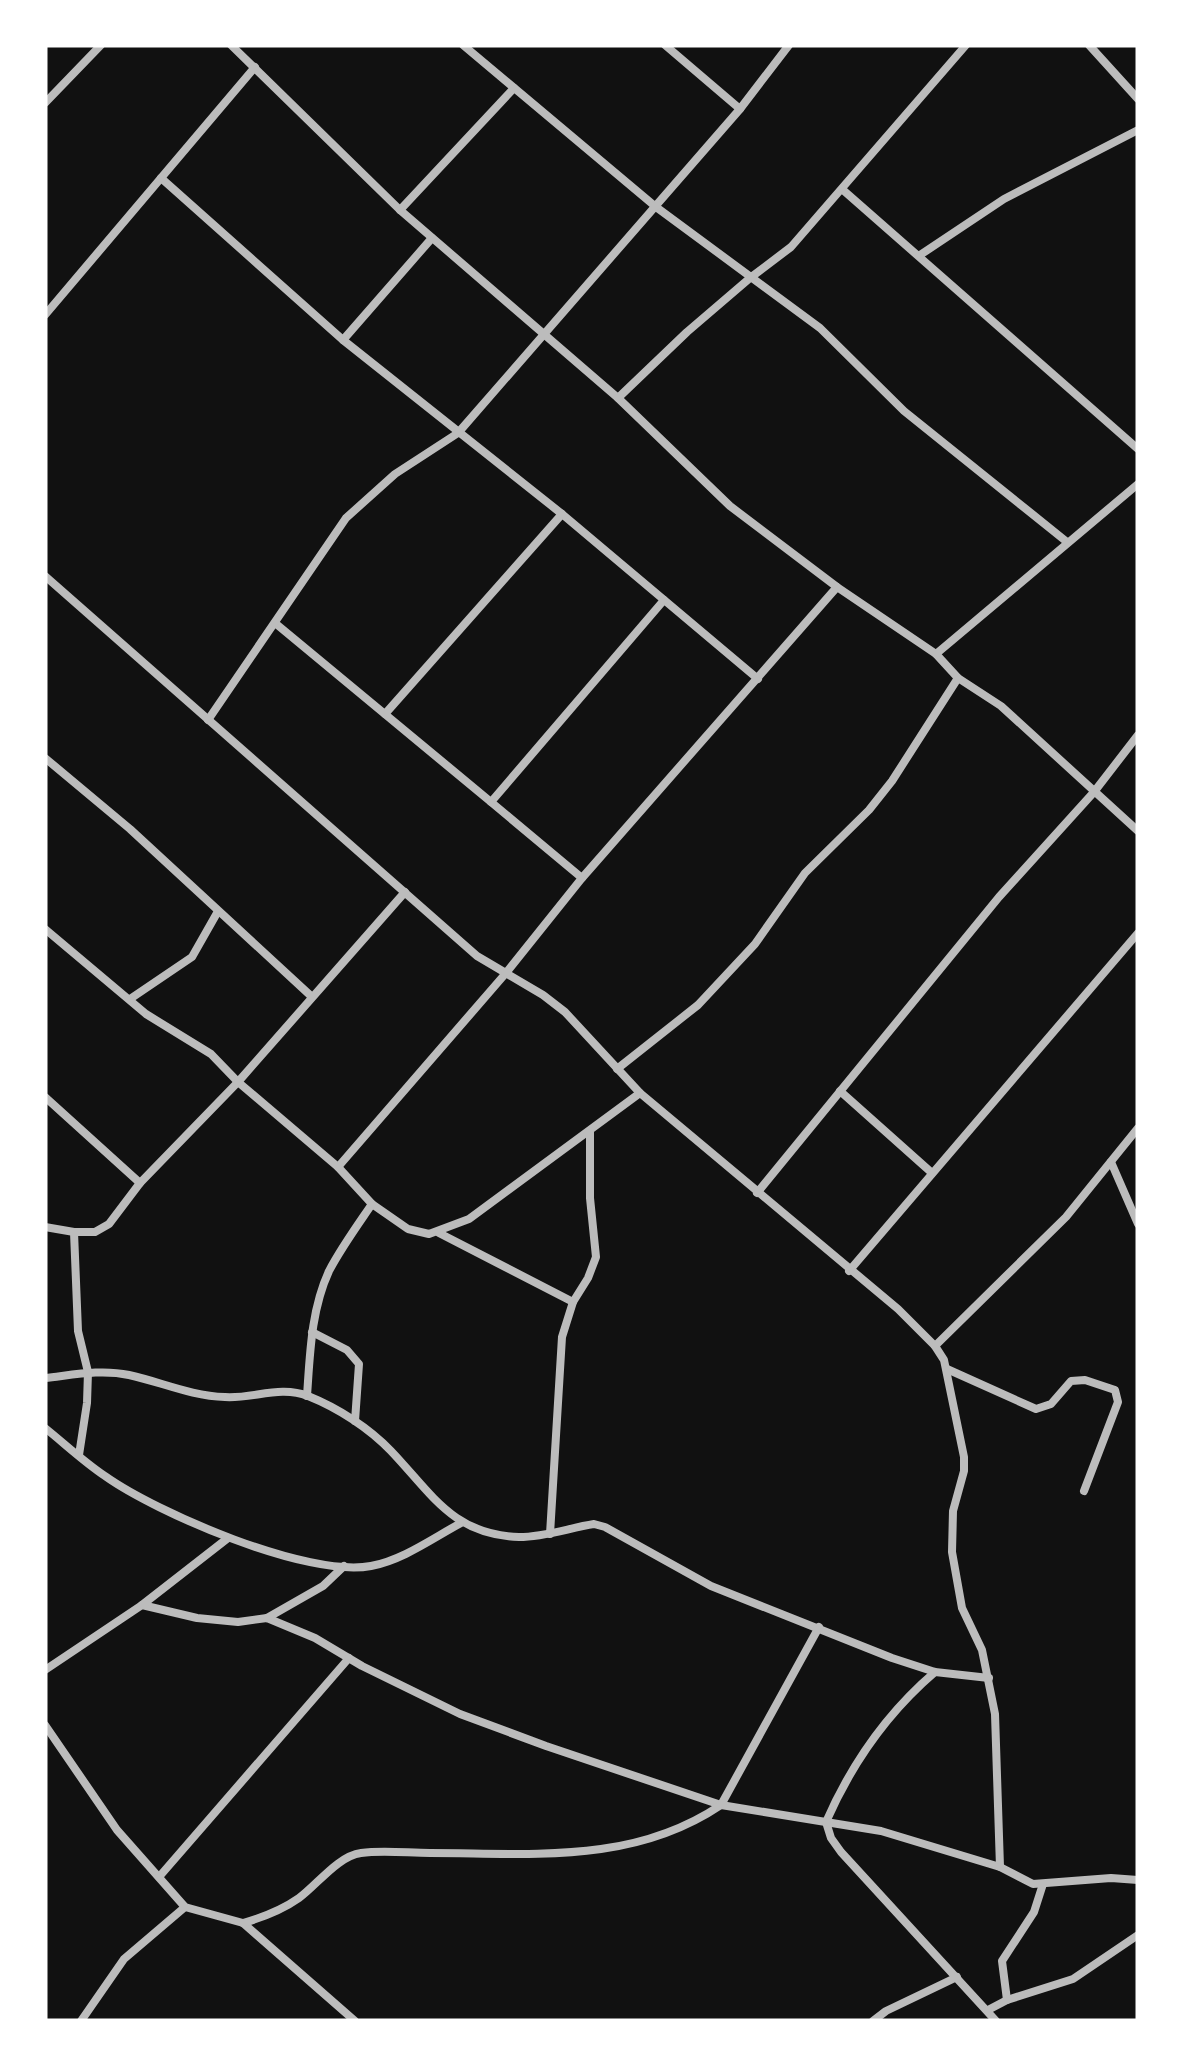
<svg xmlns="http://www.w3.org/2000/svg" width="1183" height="2066" font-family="'Noto Sans',sans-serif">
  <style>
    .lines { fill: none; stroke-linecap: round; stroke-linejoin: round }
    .minor { stroke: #bcbcbc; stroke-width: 8 }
  </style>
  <rect width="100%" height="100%" fill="#111"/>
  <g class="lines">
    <g class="minor">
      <polyline points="231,45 400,210 618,398 730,506 837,587 936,654 958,678 1001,706 1138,831"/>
      <polyline points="463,45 656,207 820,328 904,411 1067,542"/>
      <polyline points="665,45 740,109"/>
      <polyline points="1089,45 1138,99"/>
      <polyline points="45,103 101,45"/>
      <polyline points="161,178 343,340 562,514 758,679"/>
      <polyline points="843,190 1138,449"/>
      <polyline points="400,210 514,88"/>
      <polyline points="920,255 1004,199 1138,130"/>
      <polyline points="45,315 255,67"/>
      <polyline points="343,340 432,238"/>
      <polyline points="618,398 687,332 750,278 791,247 966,45"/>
      <polyline points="45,576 477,956 543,995 565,1012 640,1093 898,1309 935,1346 944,1360 964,1457 964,1471 953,1511 952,1552 962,1608 982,1650 995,1714 1000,1867 881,1831 721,1805 546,1746 460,1714 362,1666 315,1638 267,1618 238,1622 197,1618 142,1605 45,1670"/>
      <polyline points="275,623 491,802 664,600"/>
      <polyline points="936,654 1138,484"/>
      <polyline points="385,714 562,514"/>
      <polyline points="208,720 346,518 395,474 458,433 740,109 789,45"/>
      <polyline points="45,758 130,829 311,996"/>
      <polyline points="491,802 582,878"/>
      <polyline points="45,929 146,1014 211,1054 238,1082 338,1167 372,1204 408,1229 429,1234 469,1219 640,1093"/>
      <polyline points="130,999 192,957 217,913"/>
      <polyline points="617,1069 698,1005 755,944 805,873 869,810 892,781 958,678"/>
      <polyline points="840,1091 932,1173"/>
      <polyline points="45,1097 140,1183"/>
      <polyline points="1111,1162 1138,1224"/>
      <polyline points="338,1167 506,973 582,878 837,587"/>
      <polyline points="757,1193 999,897 1094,792 1138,735"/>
      <polyline points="45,1227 74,1232 78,1331 88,1372 87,1403 79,1455"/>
      <polyline points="74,1232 95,1232 109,1224 140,1183 238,1082 405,892"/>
      <polyline points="439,1233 573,1302"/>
      <polyline points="849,1271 1138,933"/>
      <polyline points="312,1332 347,1350 359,1364 355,1421"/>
      <polyline points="935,1346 1066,1217 1138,1128"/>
      <polyline points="947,1369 1036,1409 1051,1404 1071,1381 1085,1380 1115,1390 1118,1402 1084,1491"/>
      <path d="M45 1378C73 1375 101 1369 129 1375 161 1382 191 1396 225 1397 253 1399 280 1385 308 1396 338 1408 369 1428 391 1451 432 1494 453 1535 519 1537 545 1537 569 1528 594 1524L605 1527 711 1586 892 1658 935 1672 989 1678"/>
      <path d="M307 1396C310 1354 311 1310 329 1271 341 1248 357 1226 372 1204"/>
      <path d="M45 1428C65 1444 84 1462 105 1476 157 1513 308 1578 371 1566 403 1560 433 1538 461 1523"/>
      <polyline points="550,1534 562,1337 573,1302 588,1278 596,1257 590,1198 590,1131"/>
      <polyline points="142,1605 228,1538"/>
      <polyline points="267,1618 323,1586 344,1566"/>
      <path d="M935 1672C887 1713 851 1765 826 1822L831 1838 841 1852 996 2021"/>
      <polyline points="45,1725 117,1830 185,1907 243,1923 355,2021"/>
      <polyline points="1000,1867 1033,1884 1111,1878 1138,1880"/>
      <polyline points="159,1877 349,1658"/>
      <path d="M243 1923C264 1917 282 1910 299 1898 317 1885 338 1856 361 1853 383 1850 408 1853 430 1853 531 1853 632 1865 721 1805L819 1627"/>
      <polyline points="1007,2000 1002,1961 1034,1912 1043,1884"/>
      <polyline points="988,2010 1007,2000 1073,1979 1138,1935"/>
      <polyline points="81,2021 124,1959 185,1907"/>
      <polyline points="873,2021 886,2011 957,1977"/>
    </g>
  </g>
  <rect width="1183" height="2066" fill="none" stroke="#ffffff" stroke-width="95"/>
</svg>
